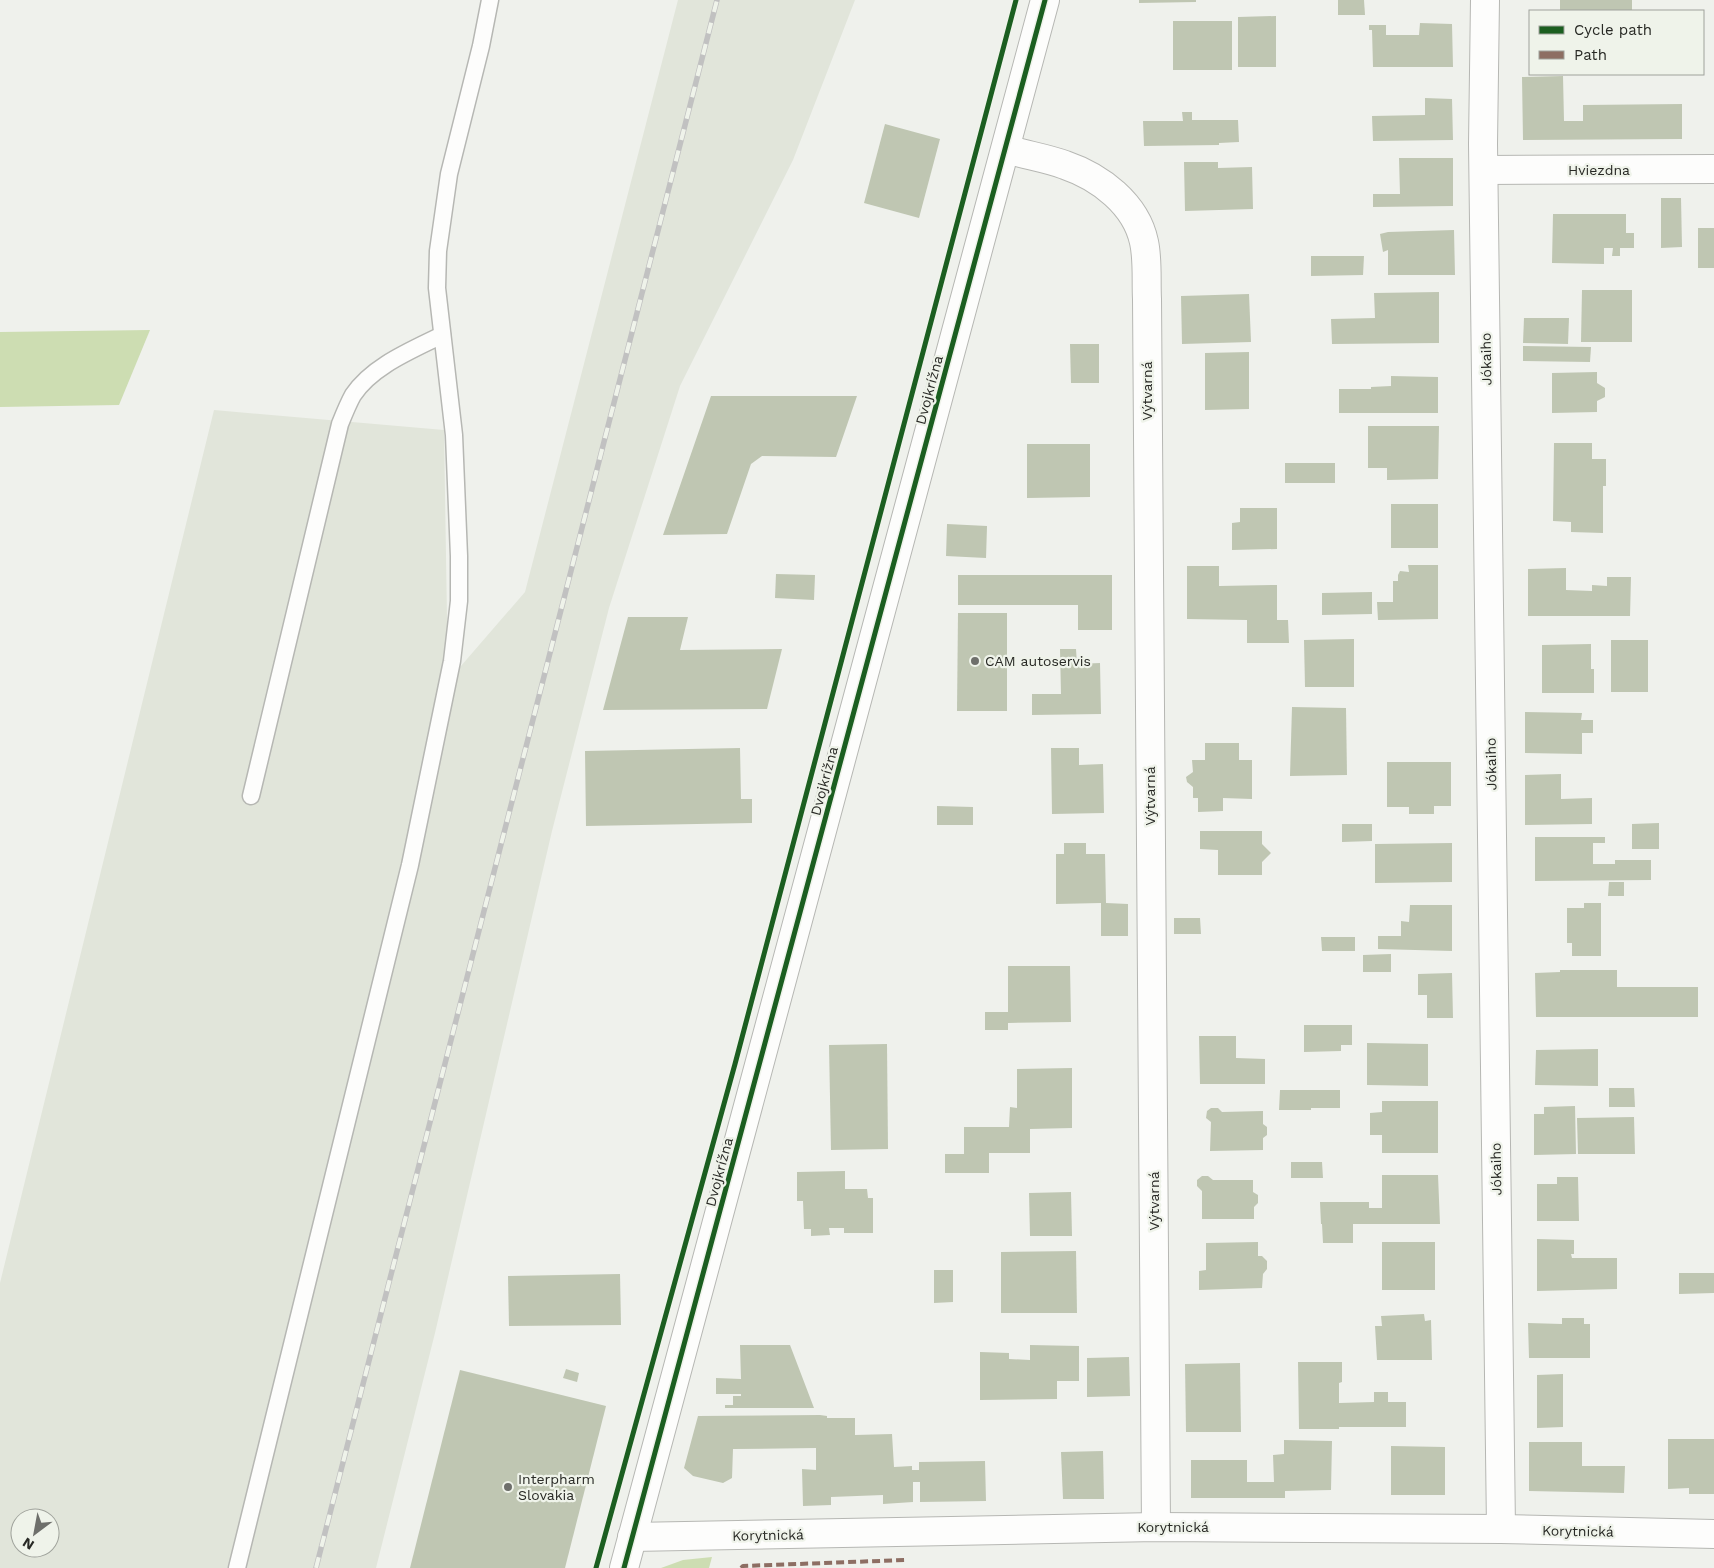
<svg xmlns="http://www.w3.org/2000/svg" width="1714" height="1568" font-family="'Work Sans',sans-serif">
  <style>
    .built { fill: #e1e5da; fill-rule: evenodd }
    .green { fill: #cdddb2 }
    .building { fill: #bfc6b2 }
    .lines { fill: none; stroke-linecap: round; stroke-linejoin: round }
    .service-casing { stroke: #b6b7b3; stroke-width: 19 }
    .minor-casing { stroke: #b6b7b3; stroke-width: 30 }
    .tertiary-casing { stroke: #b6b7b3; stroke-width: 30 }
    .service { stroke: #fdfdfc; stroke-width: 16 }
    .minor { stroke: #fdfdfc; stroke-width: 28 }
    .tertiary { stroke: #fdfdfc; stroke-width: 28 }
    .rail-casing { stroke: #c1c1c1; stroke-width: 5.5 }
    .rail { stroke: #eff3ea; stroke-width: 4; stroke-dasharray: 11; stroke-linecap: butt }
    .quiet { stroke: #8d6e63; stroke-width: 4; stroke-dasharray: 8 4; stroke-linecap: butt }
    .cycleway-casing { stroke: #eff3ea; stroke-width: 8 }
    .cycleway { stroke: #1b5e20; stroke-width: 5 }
    .poi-dot { fill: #6e6f6b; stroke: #eff3ea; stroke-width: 2 }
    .labels { text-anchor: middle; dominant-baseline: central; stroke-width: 4.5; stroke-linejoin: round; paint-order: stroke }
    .street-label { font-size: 14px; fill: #282925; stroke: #eff3ea }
    .poi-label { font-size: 14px; fill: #282925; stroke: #eff3ea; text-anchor: start }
  </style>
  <rect width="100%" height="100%" fill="#eff1ec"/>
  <path class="built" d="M678 0H855L793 160 680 386 609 608 552 831 435 1333 376 1568H0V1283L214 410 444 430 448 681 525 592ZM20 1518H50V1548H20Z"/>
  <g class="green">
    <polygon points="150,330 119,405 0,407 0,332"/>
    <polygon points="712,1557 709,1568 661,1568 683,1560"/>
  </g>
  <g class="building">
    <polygon points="1139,0 1196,0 1196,2 1139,3"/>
    <polygon points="1338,0 1364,0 1365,15 1338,15"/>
    <rect x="1560" y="0" width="72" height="11"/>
    <polygon points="1276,16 1276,67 1238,67 1238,17"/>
    <rect x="1173" y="21" width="59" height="49"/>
    <polygon points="1420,23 1452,24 1453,67 1373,67 1372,30 1369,30 1369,25 1386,25 1386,35 1419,35"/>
    <polygon points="1563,76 1564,121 1583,121 1583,105 1682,104 1682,139 1523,140 1522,77"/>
    <polygon points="1425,98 1452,99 1453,140 1373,141 1372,116 1425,115"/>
    <polygon points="1182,112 1192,112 1192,120 1238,120 1239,142 1219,143 1219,145 1144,146 1143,121 1183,121"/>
    <polygon points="885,124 940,139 919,218 864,203"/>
    <polygon points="1399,158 1453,158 1453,206 1373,207 1373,194 1400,194"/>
    <polygon points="1184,162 1218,162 1218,168 1252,167 1253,209 1185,211"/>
    <polygon points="1661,198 1681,198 1682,247 1661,248"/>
    <polygon points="1553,214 1626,214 1626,233 1634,233 1634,248 1620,248 1620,256 1612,256 1613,248 1604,248 1604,264 1552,263"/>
    <rect x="1698" y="228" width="16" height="40"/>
    <polygon points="1454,230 1455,275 1388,275 1388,250 1383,252 1380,234 1388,232"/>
    <polygon points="1311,256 1364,256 1363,275 1311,276"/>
    <polygon points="1582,290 1632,290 1632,342 1581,342"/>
    <polygon points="1439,292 1439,343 1332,344 1331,319 1375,318 1374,293"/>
    <polygon points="1249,294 1251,342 1182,344 1181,296"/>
    <polygon points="1524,318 1569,318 1568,344 1523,343"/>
    <polygon points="1070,344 1099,344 1099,383 1071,383"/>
    <polygon points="1523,346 1591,347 1590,362 1523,361"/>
    <polygon points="1249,352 1249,409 1205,410 1205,353"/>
    <polygon points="1597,372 1597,383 1605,388 1605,397 1597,401 1597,412 1552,413 1552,373"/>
    <polygon points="1391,376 1438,377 1438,413 1339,413 1339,389 1371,389 1371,387 1391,386"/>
    <polygon points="711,396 857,396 836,457 762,456 751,464 727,534 663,535"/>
    <polygon points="1368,426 1439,426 1438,479 1387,480 1387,468 1368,468"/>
    <polygon points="1554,443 1592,443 1592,459 1606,459 1606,486 1603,486 1603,533 1571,532 1571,522 1553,521"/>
    <polygon points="1027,444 1090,444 1090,497 1027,498"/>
    <rect x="1285" y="463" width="50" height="20"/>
    <rect x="1391" y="504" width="47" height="44"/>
    <polygon points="1240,508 1277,508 1277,549 1232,550 1232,523 1240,522"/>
    <polygon points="947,524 987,526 986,558 946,556"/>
    <polygon points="1408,565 1438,565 1438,619 1378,620 1377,602 1393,602 1393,581 1398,581 1398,575 1400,571 1409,572"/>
    <polygon points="1187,566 1219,566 1219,586 1277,585 1277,620 1288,620 1289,643 1247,643 1247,620 1187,619"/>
    <polygon points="1566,568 1566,590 1592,591 1592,585 1607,586 1607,577 1631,577 1630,616 1528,616 1528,569"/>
    <polygon points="776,574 815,575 814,600 775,598"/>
    <polygon points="958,575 1112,575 1112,630 1078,630 1078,605 958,605"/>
    <polygon points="1372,592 1372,614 1322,615 1322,593"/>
    <polygon points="958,613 1007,613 1007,711 957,711"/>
    <polygon points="628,617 688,617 680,650 782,649 767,709 603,710"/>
    <polygon points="1354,639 1354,687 1305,687 1304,640"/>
    <rect x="1611" y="640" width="37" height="52"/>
    <polygon points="1591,644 1591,669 1594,669 1594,693 1542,693 1542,645"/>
    <polygon points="1060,649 1076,649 1077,664 1100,663 1101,714 1032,715 1032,694 1061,694"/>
    <polygon points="1292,707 1346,708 1347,775 1290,776"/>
    <polygon points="1525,712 1582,713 1581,720 1593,720 1593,733 1582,733 1582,754 1525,753"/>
    <polygon points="1205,743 1239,743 1239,760 1252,760 1252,799 1223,798 1223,811 1198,812 1198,798 1193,798 1193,787 1187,782 1186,777 1193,772 1192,760 1205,760"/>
    <polygon points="740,748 741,799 752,799 752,823 586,826 585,751"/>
    <polygon points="1051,748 1079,748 1079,765 1103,764 1104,813 1052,814"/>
    <polygon points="1387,762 1451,762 1451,806 1434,806 1434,814 1409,814 1409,807 1387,807"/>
    <polygon points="1561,774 1561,799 1592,798 1592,824 1525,825 1525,775"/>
    <polygon points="937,806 973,807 973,825 937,825"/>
    <polygon points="1659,823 1659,849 1632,849 1632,824"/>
    <polygon points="1342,824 1372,824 1372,841 1342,842"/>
    <polygon points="1200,831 1262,831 1262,844 1271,853 1262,862 1262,875 1218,875 1218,850 1200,849"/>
    <polygon points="1535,837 1605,837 1605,843 1593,843 1593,864 1615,864 1615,860 1651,860 1651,880 1535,881"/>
    <polygon points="1064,843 1086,843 1086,854 1105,854 1106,903 1128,904 1128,936 1101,936 1101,903 1056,904 1056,854 1064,854"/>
    <polygon points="1452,843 1452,882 1375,883 1375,844"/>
    <polygon points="1609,882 1624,882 1624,896 1608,896"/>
    <polygon points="1584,903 1601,903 1601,956 1572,956 1572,943 1567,943 1567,908 1584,908"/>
    <polygon points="1410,905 1452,905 1452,951 1378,949 1378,936 1401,936 1401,921 1409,922"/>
    <polygon points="1174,918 1200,918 1201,934 1174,934"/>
    <polygon points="1321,937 1355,937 1355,951 1322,951"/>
    <polygon points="1391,954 1391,972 1363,972 1363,955"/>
    <polygon points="1008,966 1070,966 1071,1022 1008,1023 1008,1030 985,1030 985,1012 1008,1012"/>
    <polygon points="1560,970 1617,970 1617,987 1698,987 1698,1017 1536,1017 1535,973 1560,972"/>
    <polygon points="1452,973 1453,1018 1427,1018 1427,995 1418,995 1418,974"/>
    <polygon points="1304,1025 1352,1025 1352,1045 1341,1045 1341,1051 1304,1052"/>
    <polygon points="1199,1036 1236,1036 1236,1058 1265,1059 1265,1084 1200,1084"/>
    <polygon points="1367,1043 1428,1044 1428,1086 1367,1085"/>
    <polygon points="887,1044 888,1149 831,1150 829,1045"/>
    <polygon points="1598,1049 1598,1086 1535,1085 1536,1050"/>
    <polygon points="1072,1068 1072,1128 1030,1129 1030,1153 989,1153 989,1173 945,1173 945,1154 964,1154 964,1127 1009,1127 1010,1107 1017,1108 1017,1069"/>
    <polygon points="1609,1088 1634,1088 1635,1107 1609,1107"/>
    <polygon points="1280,1090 1340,1090 1340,1108 1311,1108 1311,1110 1279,1110"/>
    <polygon points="1382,1101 1438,1101 1438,1153 1382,1153 1382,1135 1370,1135 1370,1113 1382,1112"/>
    <polygon points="1575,1106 1576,1154 1534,1155 1534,1114 1544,1114 1544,1107"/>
    <polygon points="1211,1108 1218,1108 1222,1112 1263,1111 1263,1124 1267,1127 1267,1135 1263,1138 1263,1150 1210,1151 1211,1122 1206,1118 1207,1111"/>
    <polygon points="1634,1117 1635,1154 1578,1154 1577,1118"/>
    <polygon points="1291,1162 1322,1162 1323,1178 1291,1178"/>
    <polygon points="845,1171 845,1189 867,1189 868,1198 873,1198 873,1233 844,1233 844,1228 829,1228 830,1235 811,1236 811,1229 804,1229 803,1201 797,1201 797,1172"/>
    <polygon points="1382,1175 1438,1175 1440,1224 1353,1224 1353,1243 1323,1243 1322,1224 1321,1224 1320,1202 1369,1202 1369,1208 1382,1208"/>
    <polygon points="1202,1176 1208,1176 1213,1180 1253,1180 1253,1192 1258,1195 1258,1203 1254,1207 1254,1219 1202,1219 1202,1191 1197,1186 1197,1180"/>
    <polygon points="1557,1177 1578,1177 1579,1221 1537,1221 1537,1184 1557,1184"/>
    <polygon points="1071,1192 1072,1236 1030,1236 1029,1193"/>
    <polygon points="1537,1239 1574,1240 1574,1254 1571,1254 1572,1258 1617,1258 1617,1289 1537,1291"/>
    <polygon points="1258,1242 1258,1256 1262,1256 1267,1261 1267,1269 1263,1274 1262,1288 1199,1290 1199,1271 1206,1270 1206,1243"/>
    <rect x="1382" y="1242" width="53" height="48"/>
    <polygon points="1076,1251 1077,1313 1001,1313 1001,1252"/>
    <polygon points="934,1270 953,1270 953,1302 934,1303"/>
    <polygon points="1679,1273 1714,1273 1714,1293 1679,1294"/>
    <polygon points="620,1274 621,1325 509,1326 508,1276"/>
    <polygon points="1424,1314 1425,1321 1431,1320 1432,1360 1377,1360 1375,1326 1382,1326 1381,1316"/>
    <polygon points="1562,1318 1584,1318 1584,1324 1590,1324 1590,1358 1529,1358 1528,1323 1562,1324"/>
    <polygon points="740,1345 790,1345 814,1408 725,1408 725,1405 733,1405 733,1396 741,1396 741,1394 716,1394 716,1378 741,1379"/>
    <polygon points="1030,1345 1079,1346 1079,1381 1057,1381 1057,1399 980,1400 980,1352 1009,1353 1009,1359 1030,1360"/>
    <polygon points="1129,1357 1130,1396 1087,1397 1087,1358"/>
    <polygon points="1298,1362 1342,1362 1342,1382 1339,1383 1339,1403 1374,1402 1374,1392 1388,1392 1388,1402 1406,1402 1406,1427 1339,1427 1339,1429 1299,1429"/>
    <polygon points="1240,1363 1241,1432 1186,1432 1185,1364"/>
    <polygon points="566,1369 579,1373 577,1382 563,1378"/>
    <polygon points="460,1370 606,1406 565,1568 410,1568"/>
    <polygon points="1563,1374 1563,1427 1537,1428 1537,1375"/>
    <polygon points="820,1415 827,1416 827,1418 855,1418 855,1435 892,1434 894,1467 912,1466 912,1470 919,1470 919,1462 985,1461 986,1501 920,1502 920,1482 913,1482 913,1502 883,1504 883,1495 831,1497 831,1505 803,1506 802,1469 816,1470 816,1448 733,1449 732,1478 723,1483 693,1476 684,1468 698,1416"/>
    <polygon points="1668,1439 1714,1439 1714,1494 1689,1494 1689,1488 1668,1489"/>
    <polygon points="1284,1440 1332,1441 1331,1490 1285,1491 1285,1498 1191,1498 1191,1460 1247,1460 1247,1482 1274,1482 1273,1455 1284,1454"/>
    <polygon points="1529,1442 1582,1442 1582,1466 1625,1466 1624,1493 1529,1491"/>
    <polygon points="1391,1446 1445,1447 1445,1495 1391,1495"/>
    <polygon points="1103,1451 1104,1499 1063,1499 1061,1452"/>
  </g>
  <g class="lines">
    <defs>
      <g id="service">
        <path d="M251 796 340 424C344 414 348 404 353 395 372 366 412 350 442 335"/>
        <polyline points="237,1568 410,865 452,661 459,601 459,556 454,435 437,288 438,251 449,174 481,46 490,0"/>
      </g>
      <g id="minor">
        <polyline points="1485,0 1483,144 1501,1529"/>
        <path d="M1006 149C1025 155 1046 158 1065 165 1100 177 1136 204 1144 242 1148 260 1146 281 1147 299L1156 1527"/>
        <polyline points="1484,170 1714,169"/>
        <polyline points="632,1537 1156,1527 1501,1529 1714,1534"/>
      </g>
      <polyline id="tertiary" points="624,1568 1045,0"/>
    </defs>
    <use href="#service" class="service-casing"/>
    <use href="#minor" class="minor-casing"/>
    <use href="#tertiary" class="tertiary-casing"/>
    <use href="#service" class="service"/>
    <use href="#minor" class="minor"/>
    <use href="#tertiary" class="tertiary"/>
    <defs>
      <polyline id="rail" points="316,1568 717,0"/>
    </defs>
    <use href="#rail" class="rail-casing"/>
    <use href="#rail" class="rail"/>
    <polyline class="quiet" points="741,1568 743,1566 905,1560"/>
    <defs>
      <g id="cycleway">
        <polyline points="596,1568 735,1064 1016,0"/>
        <polyline points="624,1568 1045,0"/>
      </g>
    </defs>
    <use href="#cycleway" class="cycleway-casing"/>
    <use href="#cycleway" class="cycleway"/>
  </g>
  <g class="poi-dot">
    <circle cx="975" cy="661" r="5"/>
    <circle cx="508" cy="1487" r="5"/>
  </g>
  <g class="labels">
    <g class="street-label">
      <text x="1599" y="170">Hviezdna</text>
      <text transform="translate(1486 359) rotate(-91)">Jókaiho</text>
      <text transform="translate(929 390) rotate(-75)">Dvojkrížna</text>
      <text transform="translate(1147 391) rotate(-90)">Výtvarná</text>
      <text transform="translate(1491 764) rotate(-91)">Jókaiho</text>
      <text transform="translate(824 781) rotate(-75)">Dvojkrížna</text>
      <text transform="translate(1150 796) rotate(-90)">Výtvarná</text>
      <text transform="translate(1496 1169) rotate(-91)">Jókaiho</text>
      <text transform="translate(719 1172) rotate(-75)">Dvojkrížna</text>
      <text transform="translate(1154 1201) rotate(-90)">Výtvarná</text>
      <text x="1173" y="1527">Korytnická</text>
      <text transform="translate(1578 1531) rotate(1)">Korytnická</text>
      <text transform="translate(768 1535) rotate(-1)">Korytnická</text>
    </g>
    <g class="poi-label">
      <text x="985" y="661">CAM autoservis</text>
      <text x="518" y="1479">Interpharm<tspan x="518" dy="16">Slovakia</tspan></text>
    </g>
  </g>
  <rect x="1529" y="10" width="175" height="65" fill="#eff3ea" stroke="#9fa29b"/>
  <rect x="1539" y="26" width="25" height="8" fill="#1b5e20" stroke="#9fa29b"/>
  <text x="1574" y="35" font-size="15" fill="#282925">Cycle path</text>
  <rect x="1539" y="51" width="25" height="8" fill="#8d6e63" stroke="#9fa29b"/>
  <text x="1574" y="60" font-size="15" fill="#282925">Path</text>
  <g transform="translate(35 1533) rotate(212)"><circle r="24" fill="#eff3ea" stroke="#9fa29b"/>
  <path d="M0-4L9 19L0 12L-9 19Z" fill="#6e6f6b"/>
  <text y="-8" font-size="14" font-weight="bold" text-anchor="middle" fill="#282925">N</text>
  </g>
</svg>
